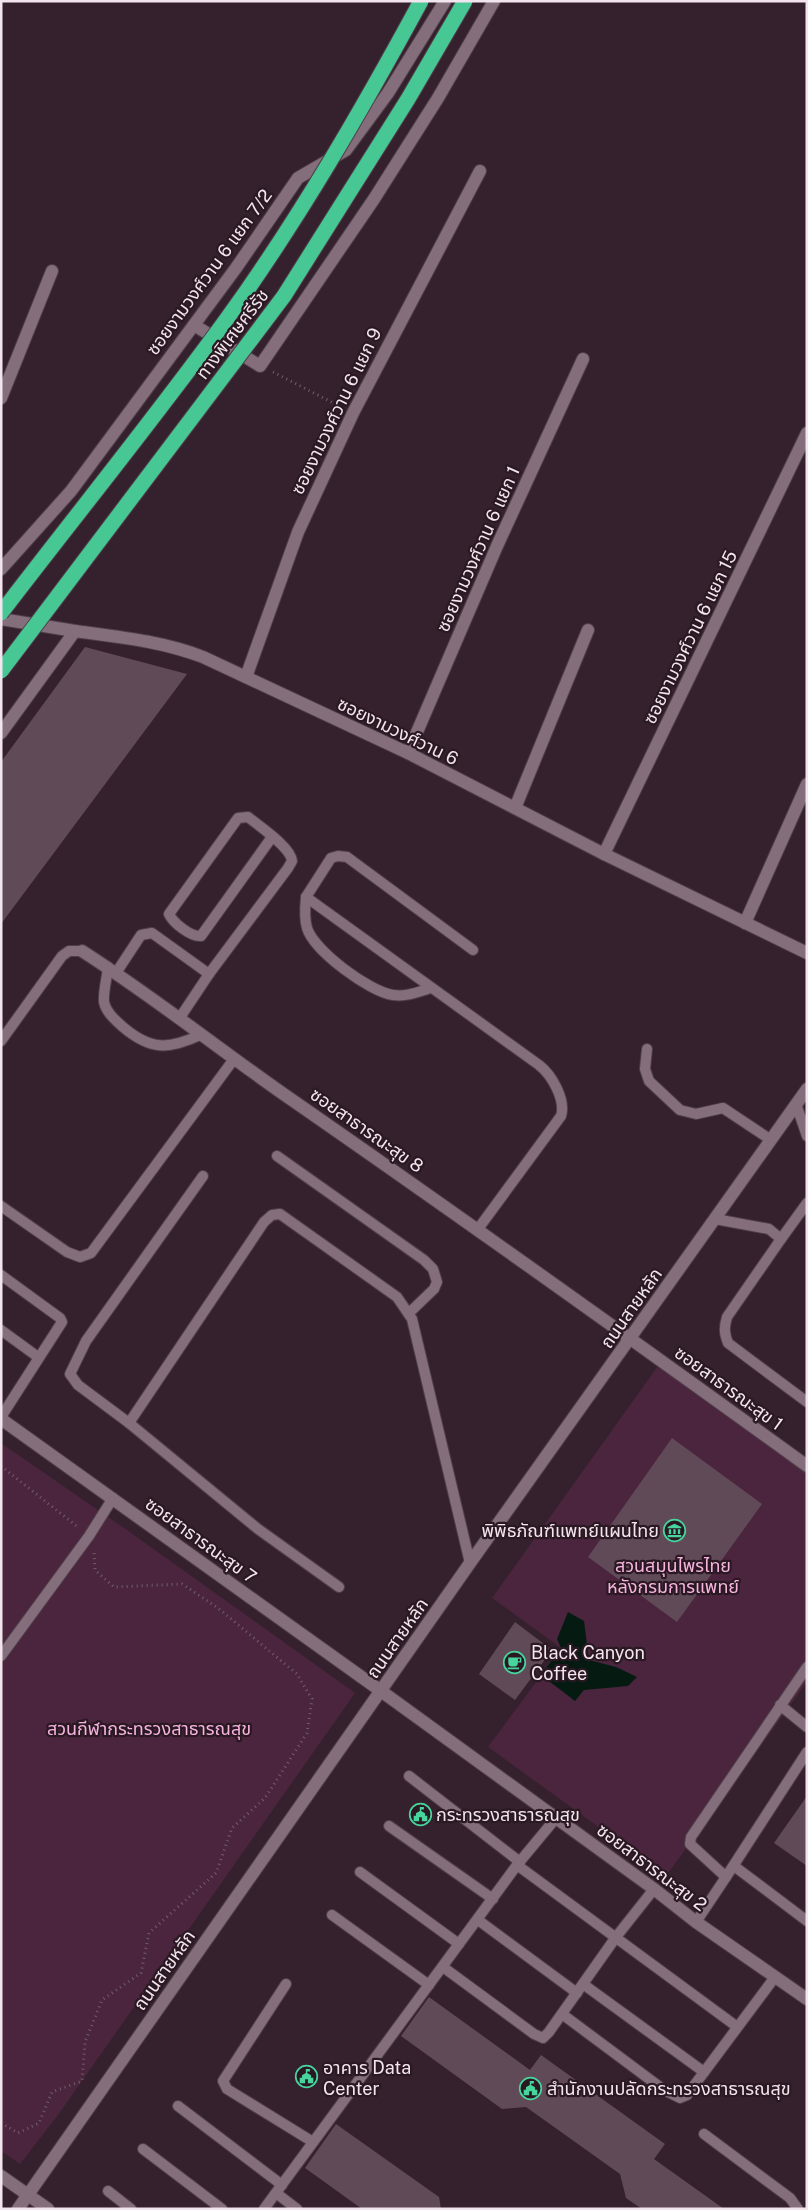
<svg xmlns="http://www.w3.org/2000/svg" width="808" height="2210" font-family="'Public Sans','Noto Sans Thai',sans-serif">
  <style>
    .green { fill: #4a253d }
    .water { fill: #051b12 }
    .building { fill: #604a58 }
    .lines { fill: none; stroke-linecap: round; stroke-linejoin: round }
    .service-casing { stroke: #4f3f49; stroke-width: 12 }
    .minor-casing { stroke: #4f3f49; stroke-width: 14 }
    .tertiary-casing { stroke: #4f3f49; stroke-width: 14 }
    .path { stroke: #705f6a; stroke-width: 3; stroke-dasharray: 1 4; stroke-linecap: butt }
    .service { stroke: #856e7c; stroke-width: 10 }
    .minor { stroke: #856e7c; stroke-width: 12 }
    .tertiary { stroke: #856e7c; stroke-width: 12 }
    .motorway-bridge-casing { stroke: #4f3f49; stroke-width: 17; stroke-linecap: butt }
    .motorway-bridge { stroke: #47c794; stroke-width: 15 }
    .labels { text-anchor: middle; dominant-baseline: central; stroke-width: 4.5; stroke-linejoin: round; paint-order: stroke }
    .street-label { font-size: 18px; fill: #f3e5ed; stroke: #2a1823 }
    .poi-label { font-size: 18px; fill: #f3e5ed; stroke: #2a1823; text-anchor: start }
    .park-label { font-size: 18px; fill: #f6b4de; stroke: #2a1823 }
  </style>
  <rect width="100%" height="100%" fill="#34212d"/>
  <g class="green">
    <polygon points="658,1366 807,1469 807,1682 666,1876 488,1747 561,1648 492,1598"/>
    <polygon points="1,1443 124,1528 355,1693 58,2115 20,2164 1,2151"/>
  </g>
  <polygon class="water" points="568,1612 584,1621 589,1660 616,1667 637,1677 628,1686 584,1690 575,1701 541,1675 561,1648 557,1639"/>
  <g class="building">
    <polygon points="85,647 187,674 1,924 1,762"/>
    <polygon points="672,1438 762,1504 677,1622 588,1557"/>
    <polygon points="515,1622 552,1650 515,1700 479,1674"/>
    <polygon points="807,1796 807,1866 774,1843"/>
    <polygon points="429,1997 530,2070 541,2055 665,2144 654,2159 724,2209 642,2209 626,2198 620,2174 526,2107 502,2109 401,2036"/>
    <polygon points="336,2124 439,2197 441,2209 362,2209 305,2168"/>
  </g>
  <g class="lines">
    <defs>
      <g id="service">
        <path d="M306 897C305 907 304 918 307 928 314 951 370 992 393 995 407 997 418 992 431 988"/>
        <path d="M473 950 347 857 338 856 331 858 306 897 539 1065C552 1075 566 1100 561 1116L478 1229"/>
        <path d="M108 967C107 978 103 992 104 1002 106 1012 115 1020 123 1027 150 1050 168 1050 200 1035"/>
        <path d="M116 973 141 935 152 933 209 974 288 868 292 861C291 847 259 826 248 817L238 818 169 914C173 923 191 937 201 936L272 837"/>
        <polyline points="179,1019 209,974"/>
        <polyline points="1,1041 62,956 69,951 82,951"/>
        <polyline points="647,1049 645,1069 649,1081 680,1110 696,1114 723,1108 771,1140"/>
        <polyline points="796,1104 807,1136"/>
        <polyline points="277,1156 424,1260 433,1269 437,1282 434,1289 409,1313"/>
        <polyline points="1,1206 67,1252 80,1257 91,1253 234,1059"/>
        <path d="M715 1219 769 1229 781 1239 727 1317C724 1327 724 1333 728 1343L807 1402"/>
        <polyline points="781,1239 807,1203"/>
        <polyline points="1,1275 60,1318 62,1322 1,1417"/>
        <polyline points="1,1330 38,1357"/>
        <polyline points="129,1423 78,1385 70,1374 86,1341 203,1176"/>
        <polyline points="339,1587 258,1529 129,1423 264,1222 272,1215 280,1214 397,1297 412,1319 470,1563"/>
        <polyline points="1,1656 89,1536 113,1498"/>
        <polyline points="807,1667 691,1837 690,1844 726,1877 807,1752"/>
        <polyline points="780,1705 807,1727"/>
        <polyline points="409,1776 520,1862"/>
        <polyline points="389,1826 493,1899"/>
        <polyline points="517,1865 736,2026"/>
        <polyline points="734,1866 807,1921"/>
        <polyline points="360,1872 459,1944"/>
        <polyline points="332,1915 429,1985"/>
        <polyline points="478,1920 577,1993"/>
        <polyline points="696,1922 726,1877"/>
        <polyline points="443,1967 534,2034 543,2038 549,2032 616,1937 654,1889"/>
        <polyline points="286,1984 223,2081 227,2089 313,2142"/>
        <polyline points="583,1984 704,2072"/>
        <polyline points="562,2014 664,2090 680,2098 687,2095 775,1977"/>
        <polyline points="178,2106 282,2185"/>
        <polyline points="704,2134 790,2198 798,2209"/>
        <polyline points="143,2149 222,2209"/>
        <polyline points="108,2191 131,2209"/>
        <polyline points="276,2193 297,2209"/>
        <polyline points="264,2209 517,1865 556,1818"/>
      </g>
      <g id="minor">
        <polyline points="194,325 260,366 374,199 438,98 494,1"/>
        <polyline points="1,398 52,271"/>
        <polyline points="1,569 71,491 236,268 298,178 346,150 388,93 445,1"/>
        <polyline points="1,619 75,631"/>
        <polyline points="246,677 298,532 353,413 480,171"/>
        <polyline points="408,753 497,546 583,359"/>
        <polyline points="515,808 588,630"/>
        <polyline points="604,854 807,433"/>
        <polyline points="745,923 807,784"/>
        <path d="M82 951C151 995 215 1046 282 1093 458 1215 633 1340 807 1466"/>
        <polyline points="1,1419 381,1691 654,1889 696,1922 807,1999"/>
        <polyline points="1,2176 48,2209"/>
        <polyline points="18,2209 470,1563 807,1089"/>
      </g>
      <path id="tertiary" d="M1 733 75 631C119 637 161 641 203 657L408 753 604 854 807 953"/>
    </defs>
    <use href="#service" class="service-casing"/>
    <use href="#minor" class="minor-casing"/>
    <use href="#tertiary" class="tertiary-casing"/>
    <g class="path">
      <polyline points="273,372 341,407"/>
      <polyline points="1,1466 79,1528"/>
      <polyline points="1,2123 18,2133 39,2123 52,2092 82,2081 85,2042 102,2000 141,1973 149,1933 216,1873 232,1828 265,1798 307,1733 312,1699 297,1674 218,1608 182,1584 114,1587 95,1570 94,1551"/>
    </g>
    <use href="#service" class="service"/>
    <use href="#minor" class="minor"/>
    <use href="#tertiary" class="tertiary"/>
    <defs>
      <g id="motorway-bridge">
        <path d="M1 613C76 515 154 419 226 320 299 219 362 110 421 1"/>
        <polyline points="1,671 284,296 408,99 465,1"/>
      </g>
    </defs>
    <use href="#motorway-bridge" class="motorway-bridge-casing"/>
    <use href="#motorway-bridge" class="motorway-bridge"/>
  </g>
  <defs>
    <symbol id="museum-ring" viewBox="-11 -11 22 22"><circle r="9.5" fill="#2a1823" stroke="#48d49d" stroke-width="1.5"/><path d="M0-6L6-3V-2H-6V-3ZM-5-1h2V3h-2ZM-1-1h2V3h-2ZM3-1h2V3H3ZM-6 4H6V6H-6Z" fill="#48d49d"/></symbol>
    <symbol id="cafe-ring" viewBox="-11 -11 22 22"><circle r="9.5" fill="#2a1823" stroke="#48d49d" stroke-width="1.5"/><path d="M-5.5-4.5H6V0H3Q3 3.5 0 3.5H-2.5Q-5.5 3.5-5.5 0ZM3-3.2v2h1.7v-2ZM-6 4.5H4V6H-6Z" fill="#48d49d"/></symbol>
    <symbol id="civic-ring" viewBox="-11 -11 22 22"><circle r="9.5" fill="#2a1823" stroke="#48d49d" stroke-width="1.5"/><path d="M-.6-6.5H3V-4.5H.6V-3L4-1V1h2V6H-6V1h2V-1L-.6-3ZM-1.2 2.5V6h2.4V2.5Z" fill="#48d49d"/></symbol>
  </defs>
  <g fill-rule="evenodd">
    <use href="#museum-ring" x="662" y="1518" width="25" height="25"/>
    <use href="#cafe-ring" x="502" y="1650" width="25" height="25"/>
    <use href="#civic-ring" x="408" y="1802" width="25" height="25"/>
    <use href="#civic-ring" x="294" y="2064" width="25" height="25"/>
    <use href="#civic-ring" x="518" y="2076" width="25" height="25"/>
  </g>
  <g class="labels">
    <g class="street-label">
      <text transform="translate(209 272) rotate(-54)">ซอยงามวงศ์วาน 6 แยก 7/2</text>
      <text transform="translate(232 334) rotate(-53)">ทางพิเศษศรีรัช</text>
      <text transform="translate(336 411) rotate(-64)">ซอยงามวงศ์วาน 6 แยก 9</text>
      <text transform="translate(478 549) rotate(-66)">ซอยงามวงศ์วาน 6 แยก 1</text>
      <text transform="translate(690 637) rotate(-64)">ซอยงามวงศ์วาน 6 แยก 15</text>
      <text transform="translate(398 731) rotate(26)">ซอยงามวงศ์วาน 6</text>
      <text transform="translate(367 1130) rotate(35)">ซอยสาธารณะสุข 8</text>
      <text transform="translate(631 1308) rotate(-55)">ถนนสายหลัก</text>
      <text transform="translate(729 1388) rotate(36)">ซอยสาธารณะสุข 1</text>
      <text transform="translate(201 1540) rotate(36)">ซอยสาธารณะสุข 7</text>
      <text transform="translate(397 1638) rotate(-55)">ถนนสายหลัก</text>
      <text transform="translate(652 1867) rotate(37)">ซอยสาธารณะสุข 2</text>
      <text transform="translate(164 1970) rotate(-55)">ถนนสายหลัก</text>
    </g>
    <g class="poi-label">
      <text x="659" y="1530" text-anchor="end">พิพิธภัณฑ์แพทย์แผนไทย</text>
      <text x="531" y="1652">Black Canyon<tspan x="531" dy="21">Coffee</tspan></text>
      <text x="436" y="1814">กระทรวงสาธารณสุข</text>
      <text x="323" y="2067">อาคาร Data<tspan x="323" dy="21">Center</tspan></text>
      <text x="547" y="2088">สำนักงานปลัดกระทรวงสาธารณสุข</text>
    </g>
    <g class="park-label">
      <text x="673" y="1565">สวนสมุนไพรไทย<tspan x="673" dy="21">หลังกรมการแพทย์</tspan></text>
      <text x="149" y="1728">สวนกีฬากระทรวงสาธารณสุข</text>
    </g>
  </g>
  <rect width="808" height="2210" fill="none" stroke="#f3e5ed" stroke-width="5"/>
</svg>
